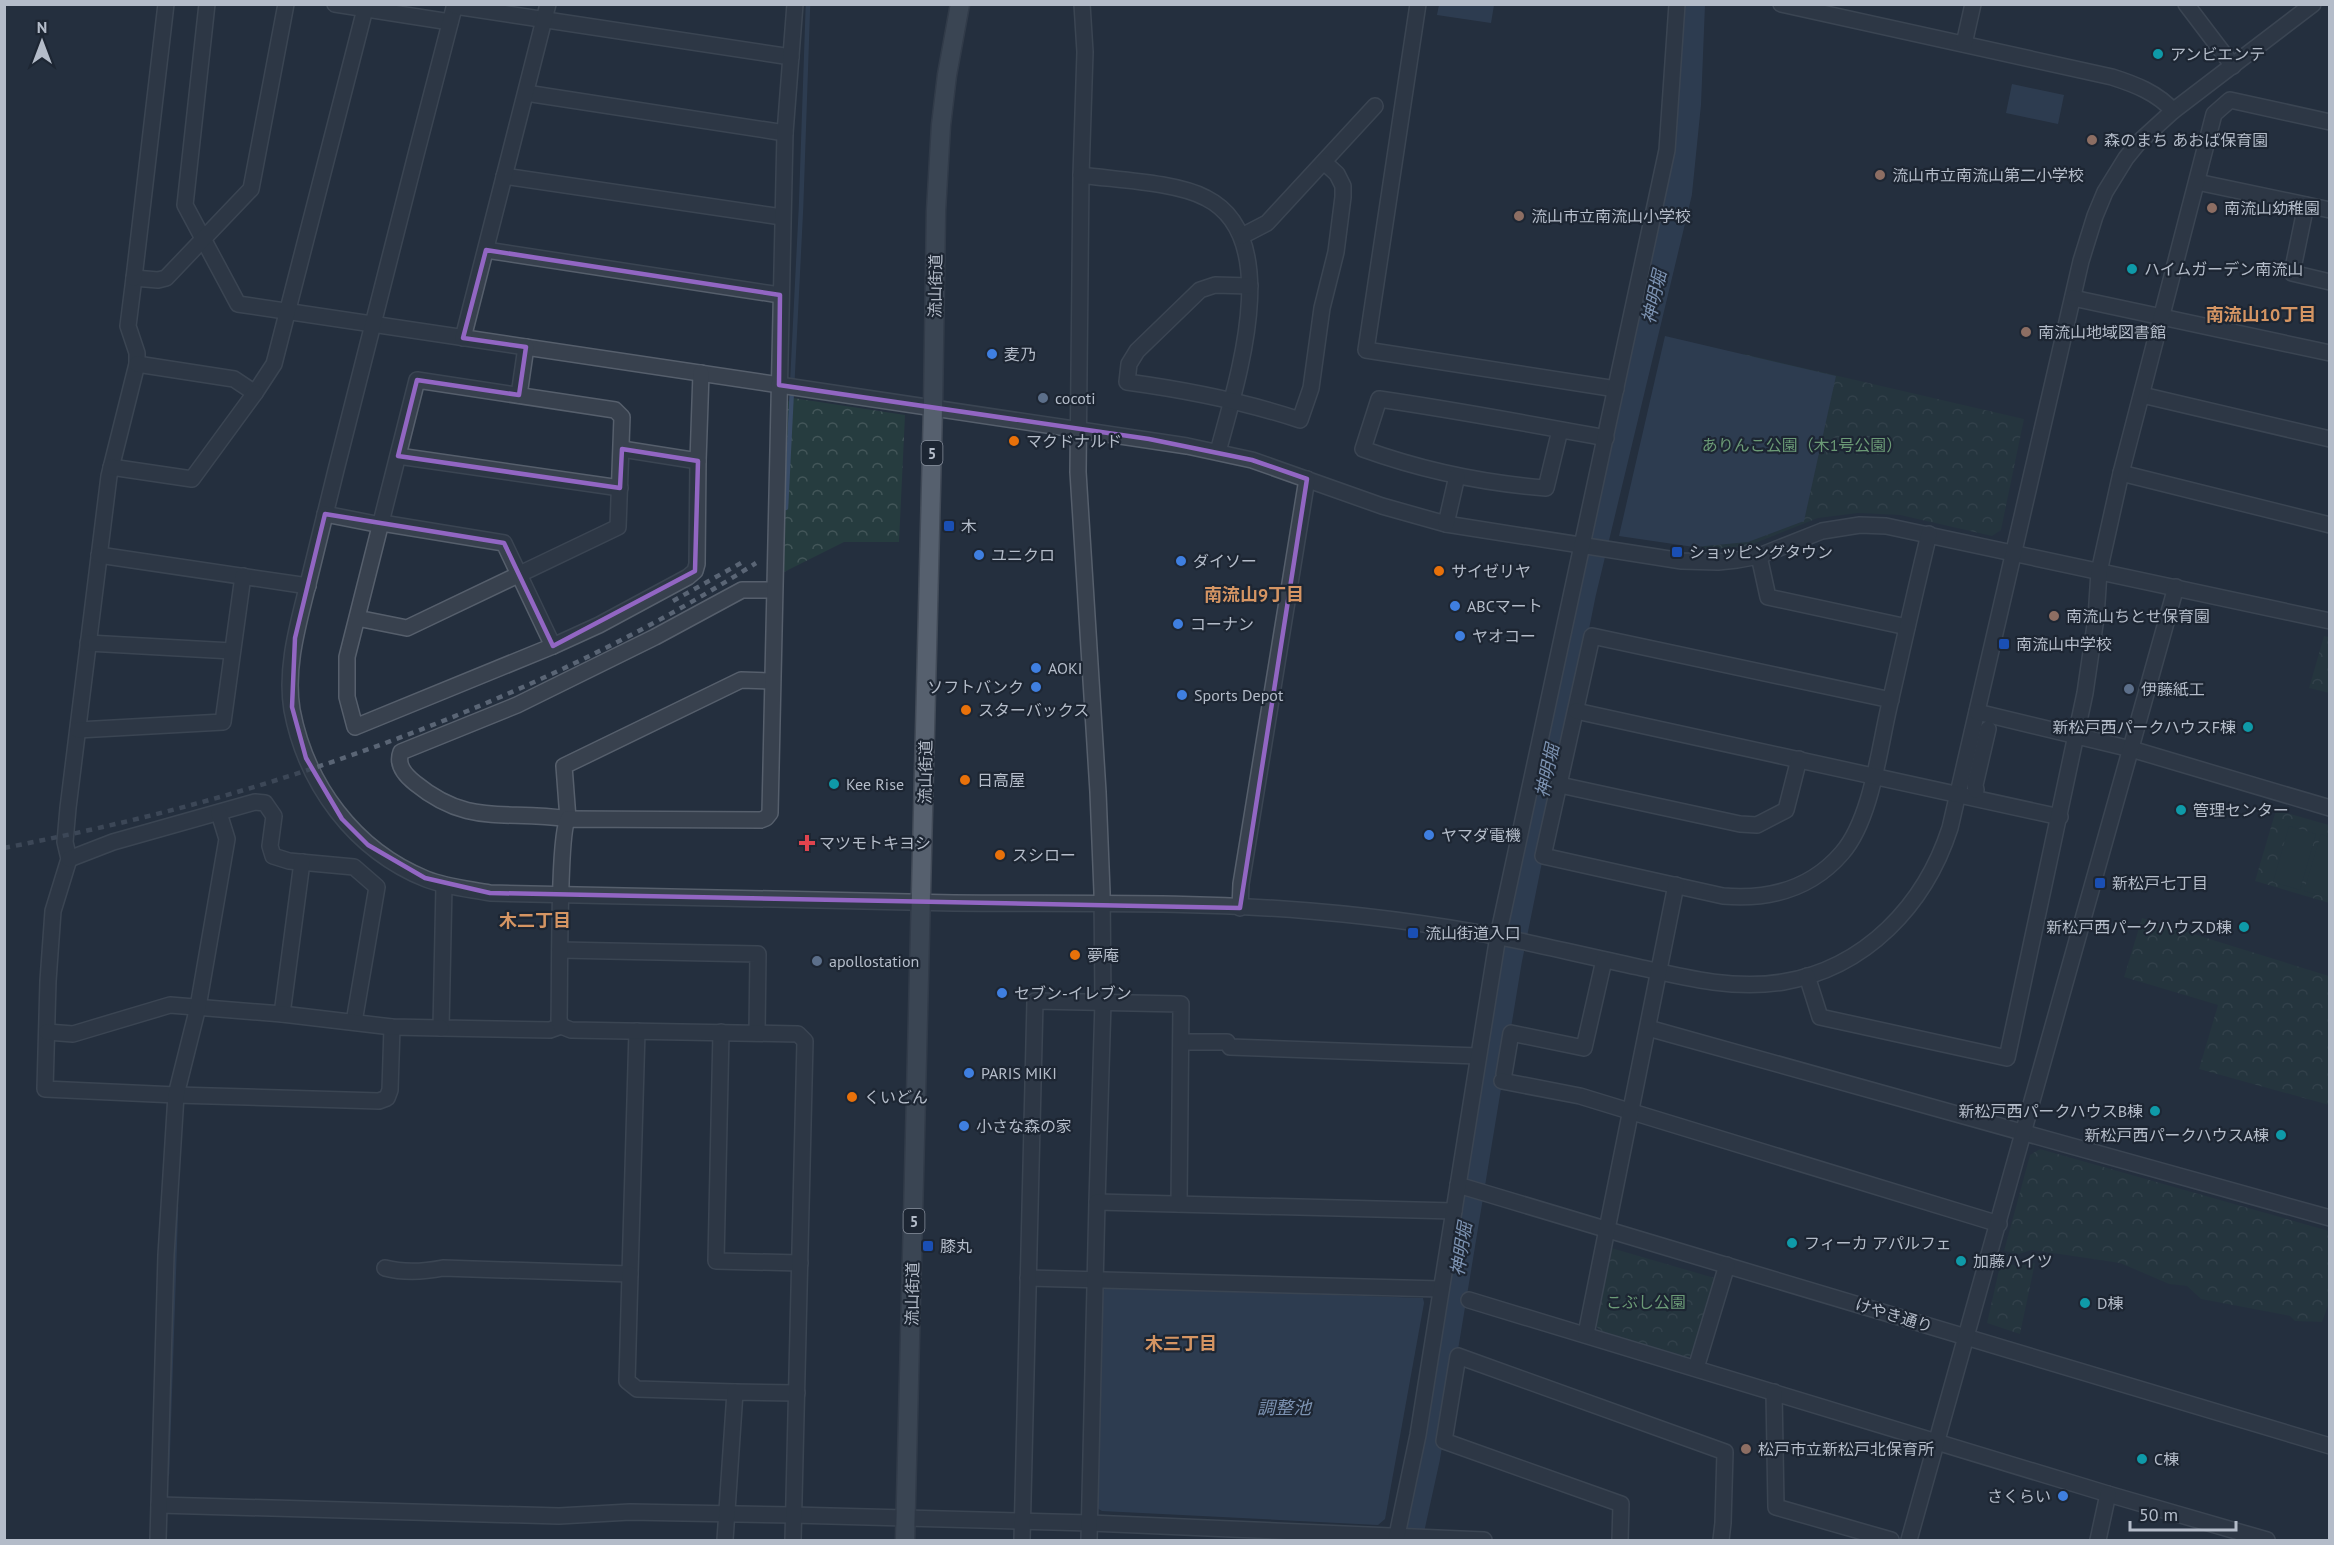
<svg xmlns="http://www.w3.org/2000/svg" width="2334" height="1545" font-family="'PT Sans','Noto Sans JP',sans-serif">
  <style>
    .park { fill: url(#park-crowns) }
    .pitch { fill: #263c3f }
    .water { fill: #394c67 }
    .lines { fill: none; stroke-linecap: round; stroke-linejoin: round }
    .stream { stroke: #394c67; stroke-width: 4.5 }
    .river { stroke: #394c67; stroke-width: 26 }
    .minor-casing { stroke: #565f6c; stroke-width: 18 }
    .major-casing { stroke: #414a57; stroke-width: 21 }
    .minor { stroke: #38414e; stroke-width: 15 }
    .major { stroke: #56606e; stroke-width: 18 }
    .rail { stroke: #5a6575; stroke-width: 4.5; stroke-dasharray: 6 6; stroke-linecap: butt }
    .marked { fill: none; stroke: #9266c3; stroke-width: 4.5; stroke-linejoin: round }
    .culture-dot { fill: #0f9aa8; stroke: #1d2633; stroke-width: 2 }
    .education-dot { fill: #8d6e63; stroke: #1d2633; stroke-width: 2 }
    .shop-dot { fill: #3f7fe0; stroke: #1d2633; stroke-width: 2 }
    .service-dot { fill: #5c6f8a; stroke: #1d2633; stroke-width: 2 }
    .food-dot { fill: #e8710a; stroke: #1d2633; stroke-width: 2 }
    .transit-dot { fill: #1a4fb4; stroke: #1d2633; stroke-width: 2 }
    .health-dot { fill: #e0444e; stroke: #1d2633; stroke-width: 2 }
    .labels { text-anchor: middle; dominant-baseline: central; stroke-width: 4.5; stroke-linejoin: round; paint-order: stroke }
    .shield { fill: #1d2633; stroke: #878f9c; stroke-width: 1.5 }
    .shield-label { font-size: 15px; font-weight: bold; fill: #b4bcc9 }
    .poi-label { font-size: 16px; fill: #b4bcc9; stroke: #1d2633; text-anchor: start }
    .street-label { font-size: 16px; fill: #b4bcc9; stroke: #1d2633 }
    .park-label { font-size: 16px; fill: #6b9a76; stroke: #1d2633 }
    .water-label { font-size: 18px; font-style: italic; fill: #7c92b1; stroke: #1d2633 }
    .neighbourhood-label { font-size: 18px; font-weight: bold; fill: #d59563; stroke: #1d2633 }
  </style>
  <defs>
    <pattern id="park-crowns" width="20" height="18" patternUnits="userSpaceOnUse" patternTransform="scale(1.5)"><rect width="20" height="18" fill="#263c3f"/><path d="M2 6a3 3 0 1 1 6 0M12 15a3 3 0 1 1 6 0" fill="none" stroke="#435659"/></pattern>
  </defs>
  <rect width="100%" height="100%" fill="#242f3e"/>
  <g class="park">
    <polygon points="1744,354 2024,419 2001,530 1992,536 1900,515 1858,513 1818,518 1748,546 1701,550"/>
    <polygon points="793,398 905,415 899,542 844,542 782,573 786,403"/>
    <polygon points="2324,636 2329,637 2329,693 2309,688"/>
    <polygon points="2276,810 2329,825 2329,903 2255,881"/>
    <polygon points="2142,918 2329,976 2329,1105 2199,1069 2218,1005 2124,977"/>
    <polygon points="2040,1149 2329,1231 2329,1303 2322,1322 2295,1321 2290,1316 2201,1299 2187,1286 2169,1284 2120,1263 2032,1250 2019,1254 2004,1251 2030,1155"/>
    <polygon points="1608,1247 1718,1279 1692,1355 1683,1358 1599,1330 1595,1324"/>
    <polygon points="2001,1261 2017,1266 2035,1263 2020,1334 1987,1323"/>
  </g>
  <g class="pitch">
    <polygon points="2289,826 2316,834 2300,890 2273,882"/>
    <polygon points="2321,834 2329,837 2329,898 2304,891"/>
  </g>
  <g class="water">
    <polygon points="1439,5 1494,5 1491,23 1437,15"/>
    <polygon points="2012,84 2064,95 2058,124 2006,113"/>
    <polygon points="1665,336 1836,376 1804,521 1748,542 1694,547 1619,536"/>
    <polygon points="1106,1287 1423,1298 1424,1303 1385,1519 1378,1525 1102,1511 1097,1508 1103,1291"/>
  </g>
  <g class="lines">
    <g class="stream">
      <polyline points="786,508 801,208 808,4"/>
      <polyline points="167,1474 176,1207"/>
    </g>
    <polyline class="river" points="1409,1540 1427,1458 1509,960 1583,593 1679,193 1688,104 1692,4"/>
    <defs>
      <g id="minor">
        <polyline points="207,4 185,205 238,304 1187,446 1252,460 1382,506 1446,524 1682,561 1718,562 1737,560 1759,556 1822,531 1860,525 1886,526 2330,621"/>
        <polyline points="286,4 251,189 166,278 158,280 134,278 128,326 137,353 137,364 109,476 68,808 65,842 69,859 53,911 48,981 45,1089 176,1095 379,1101 387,1098 390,1090 392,1027"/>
        <polyline points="335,4 450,22"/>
        <path d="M455 4C414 159 376 315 336 470 327 508 317 546 308 584 298 625 285 668 292 710 306 784 354 850 426 879 446 887 469 889 490 893 645 897 800 901 954 903 1073 904 1192 901 1310 911 1382 917 1454 927 1525 942 1562 950 1600 959 1638 967 1686 978 1734 990 1783 982 1866 968 1925 905 1950 828L2081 261 2095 216 2105 192 2126 158 2139 142 2173 111 2313 4"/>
        <polyline points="1082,4 1085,52 1081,175 1078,472 1098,792 1102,892 1103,1002 1097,1202"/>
        <polyline points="1418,4 1366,350 1616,389"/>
        <path d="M1781 4 2112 77C2134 84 2158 93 2173 111"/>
        <polyline points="2186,4 2233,66"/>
        <polyline points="455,6 791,57"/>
        <polyline points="1964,44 1973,4"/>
        <polyline points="526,93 785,133"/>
        <path d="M1081 175C1116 180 1176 182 1206 198 1286 238 1235 386 1218 452"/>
        <polyline points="504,176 782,217"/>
        <polyline points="2197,182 2330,210"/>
        <polyline points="2306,205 2292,273 2330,282"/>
        <polyline points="1242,236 1267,223 1375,106"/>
        <polyline points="486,250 780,295"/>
        <polyline points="134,278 166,4"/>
        <path d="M1250 286 1215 285 1200 290 1137 351 1129 364 1127 382C1186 390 1243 401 1300 420L1311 388 1322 308 1336 252 1343 197V186L1337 174 1324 162"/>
        <polyline points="2073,298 2330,353"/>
        <polyline points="463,338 548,4"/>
        <polyline points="137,364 234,379 255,393 274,364 365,9"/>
        <polyline points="519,395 526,347"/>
        <polyline points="2142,395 2330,439"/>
        <path d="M1560 430 1546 488C1481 483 1424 471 1363 449L1379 399C1455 410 1530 424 1606 438"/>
        <polyline points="622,449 698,461"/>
        <polyline points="398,456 620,488"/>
        <polyline points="111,467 192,479 255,393"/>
        <polyline points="2121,473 2330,525"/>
        <polyline points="325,514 381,525"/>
        <polyline points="382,523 504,543 553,646 599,625 688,577 695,571 697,564 698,461 701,373"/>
        <polyline points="1446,524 1457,476"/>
        <polyline points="99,555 308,586"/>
        <polyline points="1759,556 1768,597 1907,627"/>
        <polyline points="357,618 407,628 618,527 622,417 615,410 417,380 347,657 347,697 355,727 553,646"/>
        <polyline points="88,643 232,651"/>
        <path d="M772 681 741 680 564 766 568 819C506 809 470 828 415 783 405 775 396 765 401 752L517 705 655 637 742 590H774"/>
        <path d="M1891 700 1592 636 1543 856 1723 896C1769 900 1811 889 1842 853 1871 820 1879 750 1889 707 1902 650 1915 592 1929 534"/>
        <polyline points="1576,711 2060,817"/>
        <polyline points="1977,712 2131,749 2330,808"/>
        <polyline points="78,730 223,722 243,576"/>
        <polyline points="1560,785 1740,824 1757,825 1786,810 1799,759"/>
        <polyline points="1976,790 1975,785 1988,729"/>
        <polyline points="69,859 113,842 255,802 265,803 274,816 270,846 273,856 289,861 354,867 377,887 354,1022"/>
        <polyline points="444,885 441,1028 550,1030 561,1026"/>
        <polyline points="1240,908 1241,884 1307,479"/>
        <polyline points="560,950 758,954 757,1033"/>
        <polyline points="1807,976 1820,1017 2007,1058 2085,693 2096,618 2099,572 2121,473 2214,114 2230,100 2330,122"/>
        <polyline points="282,1014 302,862"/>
        <polyline points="1648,1028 2330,1218"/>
        <polyline points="47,1032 73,1034 170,1005 282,1014 392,1027 441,1028"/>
        <polyline points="721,1032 716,1261 800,1263"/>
        <polyline points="1182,1042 1227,1042 1230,1047 1478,1056"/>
        <polyline points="1504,1074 1511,1033 1584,1048 1604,960"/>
        <polyline points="1502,1081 1580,1096 1999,1224"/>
        <polyline points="1458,1185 2330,1446"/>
        <path d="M385 1268C404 1273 423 1272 443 1268L630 1274 637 1031"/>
        <polyline points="630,1274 627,1381 637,1389 735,1392"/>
        <polyline points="1028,1278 1441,1289"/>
        <polyline points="1469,1300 2108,1494 2267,1540"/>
        <polyline points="1586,1334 1676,885"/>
        <polyline points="1696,1368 1727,1265"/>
        <polyline points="1774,1392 1776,1507 1891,1540"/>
        <polyline points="159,1505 559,1516 630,1512 793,1515 1090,1523 1484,1540"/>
        <polyline points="158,1540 166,1255 176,1095 198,1007 227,839 219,813"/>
        <polyline points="725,1540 735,1392 797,1393"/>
        <path d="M793 1540 805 1041 798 1034 571 1030 561 1026 559 1019C560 990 558 833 568 819L761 820 766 818 770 813 785 133 795 4"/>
        <polyline points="1022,1540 1035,1001 1181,1004 1179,1204"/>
        <polyline points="1089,1540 1097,1202 1454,1211"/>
        <polyline points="1396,1540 1418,1435 1498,936 1667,150 1677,4"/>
        <polyline points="1620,1540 1621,1504 1444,1441 1458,1356 1725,1452 1723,1523 1721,1540"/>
        <polyline points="1909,1540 2176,587"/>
        <polyline points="2098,1540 2108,1494"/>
      </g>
      <polyline id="major" points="905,1540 933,407 936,211 941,125 947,75 960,4"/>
    </defs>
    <use href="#minor" class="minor-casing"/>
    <use href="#major" class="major-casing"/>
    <use href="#minor" class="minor"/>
    <use href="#major" class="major"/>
    <g class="rail">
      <polyline points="673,601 741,563"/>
      <path d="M4 848C39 841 73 834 107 826 326 776 566 684 756 563"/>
    </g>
  </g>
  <path d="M0 0H2334V1545H0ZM486 250 780 295 779 385 1149 439 1252 460 1307 479 1240 908 490 893 425 878 368 845 342 819 306 758 292 707 295 638 325 514 504 543 553 646 695 571 698 461 622 449 620 488 398 456 417 380 519 395 526 347 463 338Z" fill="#242f3e" fill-opacity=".55" fill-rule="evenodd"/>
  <path class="marked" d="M486 250 780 295 779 385 1149 439 1252 460 1307 479 1240 908 490 893 425 878 368 845 342 819 306 758 292 707 295 638 325 514 504 543 553 646 695 571 698 461 622 449 620 488 398 456 417 380 519 395 526 347 463 338Z"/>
  <g class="culture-dot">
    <circle cx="2158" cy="54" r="6"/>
    <circle cx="2132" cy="269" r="6"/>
    <circle cx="2248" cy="727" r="6"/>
    <circle cx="834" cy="784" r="6"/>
    <circle cx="2181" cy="810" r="6"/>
    <circle cx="2244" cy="927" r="6"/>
    <circle cx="2155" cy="1111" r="6"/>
    <circle cx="2281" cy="1135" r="6"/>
    <circle cx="1792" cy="1243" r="6"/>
    <circle cx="1961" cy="1261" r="6"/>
    <circle cx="2085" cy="1303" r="6"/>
    <circle cx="2142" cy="1459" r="6"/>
  </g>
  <g class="education-dot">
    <circle cx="2092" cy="140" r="6"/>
    <circle cx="1880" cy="175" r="6"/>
    <circle cx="2212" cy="208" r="6"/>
    <circle cx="1519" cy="216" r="6"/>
    <circle cx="2026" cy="332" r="6"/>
    <circle cx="2054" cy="616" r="6"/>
    <circle cx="1746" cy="1449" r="6"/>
  </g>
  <g class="shop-dot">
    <circle cx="992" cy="354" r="6"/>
    <circle cx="979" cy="555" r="6"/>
    <circle cx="1181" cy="561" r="6"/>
    <circle cx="1455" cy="606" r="6"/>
    <circle cx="1178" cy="624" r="6"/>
    <circle cx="1460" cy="636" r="6"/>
    <circle cx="1036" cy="668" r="6"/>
    <circle cx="1036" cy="687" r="6"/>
    <circle cx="1182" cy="695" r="6"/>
    <circle cx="1429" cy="835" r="6"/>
    <circle cx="1002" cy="993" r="6"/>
    <circle cx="969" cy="1073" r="6"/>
    <circle cx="964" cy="1126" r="6"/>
    <circle cx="2063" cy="1496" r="6"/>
  </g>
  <g class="service-dot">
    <circle cx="1043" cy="398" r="6"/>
    <circle cx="2129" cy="689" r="6"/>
    <circle cx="817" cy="961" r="6"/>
  </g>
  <g class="food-dot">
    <circle cx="1014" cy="441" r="6"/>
    <circle cx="1439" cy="571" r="6"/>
    <circle cx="966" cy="710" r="6"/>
    <circle cx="965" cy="780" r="6"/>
    <circle cx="1000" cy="855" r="6"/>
    <circle cx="1075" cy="955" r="6"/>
    <circle cx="852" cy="1097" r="6"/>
  </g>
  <g class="transit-dot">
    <rect x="943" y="520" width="12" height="12" rx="3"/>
    <rect x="1671" y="546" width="12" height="12" rx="3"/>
    <rect x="1998" y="638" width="12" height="12" rx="3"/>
    <rect x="2094" y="877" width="12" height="12" rx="3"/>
    <rect x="1407" y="927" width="12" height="12" rx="3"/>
    <rect x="922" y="1240" width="12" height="12" rx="3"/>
  </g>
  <path class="health-dot" d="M804 834h6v6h6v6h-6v6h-6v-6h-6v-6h6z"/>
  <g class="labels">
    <g class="shield">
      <rect x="921.5" y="441" width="21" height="24" rx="4.5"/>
      <rect x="903.5" y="1209" width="21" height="24" rx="4.5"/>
    </g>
    <g class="shield-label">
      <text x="932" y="453">5</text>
      <text x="914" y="1221">5</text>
    </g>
    <g class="poi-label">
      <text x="2170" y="54">アンビエンテ</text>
      <text x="2104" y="140">森のまち あおば保育園</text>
      <text x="1892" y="175">流山市立南流山第二小学校</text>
      <text x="2224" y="208">南流山幼稚園</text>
      <text x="1531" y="216">流山市立南流山小学校</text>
      <text x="2144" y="269">ハイムガーデン南流山</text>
      <text x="2038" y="332">南流山地域図書館</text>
      <text x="1004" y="354">麦乃</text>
      <text x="1055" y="398">cocoti</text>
      <text x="1026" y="441">マクドナルド</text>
      <text x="961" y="526">木</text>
      <text x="1689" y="552">ショッピングタウン</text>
      <text x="991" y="555">ユニクロ</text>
      <text x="1193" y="561">ダイソー</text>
      <text x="1451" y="571">サイゼリヤ</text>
      <text x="1467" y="606">ABCマート</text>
      <text x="2066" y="616">南流山ちとせ保育園</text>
      <text x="1190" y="624">コーナン</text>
      <text x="1472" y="636">ヤオコー</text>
      <text x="2016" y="644">南流山中学校</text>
      <text x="1048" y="668">AOKI</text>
      <text x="1024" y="687" text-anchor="end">ソフトバンク</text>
      <text x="2141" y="689">伊藤紙工</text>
      <text x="1194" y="695">Sports Depot</text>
      <text x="978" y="710">スターバックス</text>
      <text x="2236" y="727" text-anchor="end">新松戸西パークハウスF棟</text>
      <text x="977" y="780">日高屋</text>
      <text x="846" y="784">Kee Rise</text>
      <text x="2193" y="810">管理センター</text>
      <text x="1441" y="835">ヤマダ電機</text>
      <text x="819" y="843">マツモトキヨシ</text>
      <text x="1012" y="855">スシロー</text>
      <text x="2112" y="883">新松戸七丁目</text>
      <text x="2232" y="927" text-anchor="end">新松戸西パークハウスD棟</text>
      <text x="1425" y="933">流山街道入口</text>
      <text x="1087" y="955">夢庵</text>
      <text x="829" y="961">apollostation</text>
      <text x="1014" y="993">セブン-イレブン</text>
      <text x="981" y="1073">PARIS MIKI</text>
      <text x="864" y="1097">くいどん</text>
      <text x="2143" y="1111" text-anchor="end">新松戸西パークハウスB棟</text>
      <text x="976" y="1126">小さな森の家</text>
      <text x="2269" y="1135" text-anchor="end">新松戸西パークハウスA棟</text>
      <text x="1804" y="1243">フィーカ アパルフェ</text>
      <text x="940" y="1246">膝丸</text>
      <text x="1973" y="1261">加藤ハイツ</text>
      <text x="2097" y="1303">D棟</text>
      <text x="1758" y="1449">松戸市立新松戸北保育所</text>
      <text x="2154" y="1459">C棟</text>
      <text x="2051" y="1496" text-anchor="end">さくらい</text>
    </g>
    <g class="street-label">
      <text transform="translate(935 286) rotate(-89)">流山街道</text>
      <text transform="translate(925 772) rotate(-89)">流山街道</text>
      <text transform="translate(912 1294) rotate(-89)">流山街道</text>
      <text transform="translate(1894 1315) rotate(17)">けやき通り</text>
    </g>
    <g class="park-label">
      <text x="1802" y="445">ありんこ公園（木1号公園）</text>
      <text x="1646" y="1302">こぶし公園</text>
    </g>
    <g class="water-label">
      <text transform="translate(1654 297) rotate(-77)">神明堀</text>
      <text transform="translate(1547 771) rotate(-78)">神明堀</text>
      <text transform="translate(1461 1249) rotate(-81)">神明堀</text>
      <text x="1284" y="1407">調整池</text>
    </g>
    <g class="neighbourhood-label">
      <text x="2261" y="314">南流山10丁目</text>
      <text x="1254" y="594">南流山9丁目</text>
      <text x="535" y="920">木二丁目</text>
      <text x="1181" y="1343">木三丁目</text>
    </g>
  </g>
  <rect width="2334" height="1545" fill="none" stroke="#b4bcc9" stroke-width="12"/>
  <g transform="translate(42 42)" stroke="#1d2633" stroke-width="4.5" paint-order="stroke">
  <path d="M0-4.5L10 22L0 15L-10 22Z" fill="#b4bcc9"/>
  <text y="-9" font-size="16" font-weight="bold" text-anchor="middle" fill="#b4bcc9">N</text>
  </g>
  <path d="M2130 1521v9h106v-9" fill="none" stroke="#b4bcc9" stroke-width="3"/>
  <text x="2139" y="1521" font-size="18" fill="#b4bcc9" stroke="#1d2633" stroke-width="4.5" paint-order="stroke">50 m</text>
</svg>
